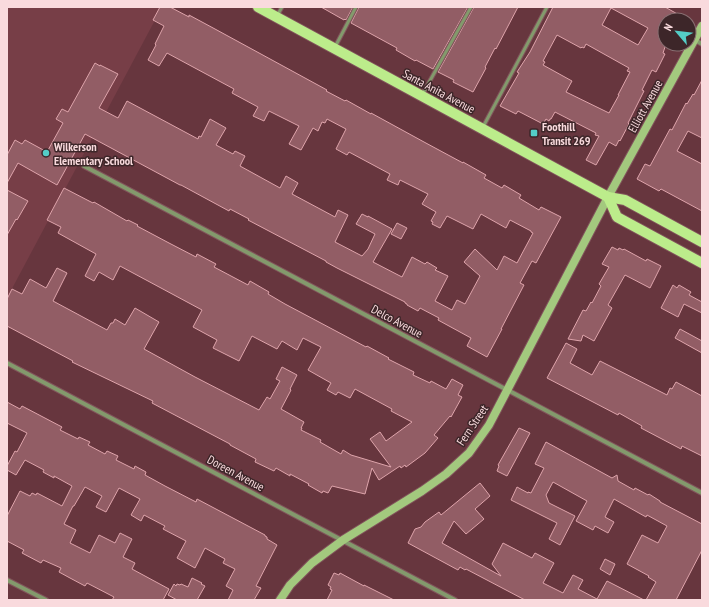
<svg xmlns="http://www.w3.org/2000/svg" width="709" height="607" font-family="'PT Sans Narrow',sans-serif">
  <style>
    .built { fill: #773e47 }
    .building { fill: #925d65; stroke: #dea4ab; fill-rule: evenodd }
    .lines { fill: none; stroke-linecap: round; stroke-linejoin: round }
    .lane-casing { stroke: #81545b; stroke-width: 5 }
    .street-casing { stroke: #81545b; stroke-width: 6 }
    .secondary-casing { stroke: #81545b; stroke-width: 10 }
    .primary-casing { stroke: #81545b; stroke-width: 12 }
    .lane { stroke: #839a6c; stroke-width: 3 }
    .street { stroke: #839a6c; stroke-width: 4 }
    .secondary { stroke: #a3c97e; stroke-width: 8 }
    .primary { stroke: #bcec8b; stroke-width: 10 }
    .poi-dot { fill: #54cdc7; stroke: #3d2629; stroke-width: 1.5 }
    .labels { text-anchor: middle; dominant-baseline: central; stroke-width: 3; stroke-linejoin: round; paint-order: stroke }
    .street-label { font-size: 12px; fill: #f9dadd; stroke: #3d2629 }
    .poi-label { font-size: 12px; font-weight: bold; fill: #f9dadd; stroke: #3d2629; text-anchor: start }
  </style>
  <rect width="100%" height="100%" fill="#67363e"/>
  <polygon class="built" points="7,7 162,7 7,298"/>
  <g class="building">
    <polygon points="160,7 170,7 189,17 189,15 215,29 226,35 327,90 326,91 345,101 346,100 371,114 371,113 424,142 463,163 463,162 486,175 484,178 502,188 504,185 521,195 519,198 539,210 541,207 561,217 536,263 532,261 520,283 524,285 501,329 502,329 487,357 467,346 471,338 438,320 439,318 420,308 418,311 407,305 407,304 405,303 405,302 337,268 326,262 326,261 248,220 249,219 230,209 229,211 181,185 180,185 85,134 57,185 18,163 7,183 7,155 15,140 22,144 25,140 47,152 63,123 56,119 62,109 68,112 95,63 100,66 100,65 118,74 99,108 118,118 127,101 198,139 199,136 201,137 210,119 226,128 216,145 233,154 235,151 245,156 240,166 280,188 286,176 298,183 292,194 335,217 338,210 348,215 335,242 362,256 368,249 375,234 356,224 362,214 368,217 368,216 392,229 373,262 402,277 412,257 425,264 427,262 437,268 435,270 448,276 435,301 452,310 457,300 465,304 480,276 464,262 475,249 497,270 504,256 517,263 533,233 531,232 531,231 510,220 506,228 481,214 473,229 447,216 440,228 432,224 433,222 431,221 436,212 422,204 428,194 400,180 398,185 387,180 390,174 349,152 347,155 336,149 346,129 327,119 325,123 322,122 318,131 313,128 301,150 289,144 299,126 269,111 264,121 253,116 258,107 232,93 234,89 167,53 159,66 148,60 156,45 155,44 164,26 153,20"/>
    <polygon points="321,7 353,7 346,20 345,19 344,20"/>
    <polygon points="359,7 468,7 433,69 416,60 415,61 396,50 397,48 351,23"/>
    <polygon points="474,7 518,7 496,49 495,48 485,67 486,68 473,92 453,82 454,80 438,72"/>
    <path d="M553 7H665L688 20H665V47L663 53 665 54 656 72 652 70 642 90 644 91 628 123 629 124 620 141 619 140 616 146 609 142 596 165 586 160 599 136 595 135 596 133 555 112 551 119H550L549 121 546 119 543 124 518 111 516 114 500 106 519 73 517 72 530 52ZM611 8 648 28 638 45 602 25ZM557 35 581 48 582 47 584 48 586 44 629 68 627 71 630 72 618 95H619L609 113 566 92 572 81 543 65 545 62 543 61Z"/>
    <polygon points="702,80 702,138 688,131 677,151 702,164 702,211 661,189 659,191 637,179 645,164 650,166 670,129 672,130 686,103 687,104 693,94 694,95"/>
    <polygon points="64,188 91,202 93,203 94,202 127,221 128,220 138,225 137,226 169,243 196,257 197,254 216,264 214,267 248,285 250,281 269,292 268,294 285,304 366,347 367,346 389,358 388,359 414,372 413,375 430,383 431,381 446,389 452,379 463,385 458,395 462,397 451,417 450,416 434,435 438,438 425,453 406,467 405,465 401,468 400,466 379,480 372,468 365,494 332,486 328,493 323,491 322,493 308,485 309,484 290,474 290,476 276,468 274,471 255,462 256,459 230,445 230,444 152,403 153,401 72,362 73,361 7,326 7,299 12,289 22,294 30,279 46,288 57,268 67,273 53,301 107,330 111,323 113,323 115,319 125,325 135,308 159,322 144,349 195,377 259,410 267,397 270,399 280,381 276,379 282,367 297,375 290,389 291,390 281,409 304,422 301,428 302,428 301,430 321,440 320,442 341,454 343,450 351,455 391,467 370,439 380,432 386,441 412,422 391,411 392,409 355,389 350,398 338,392 336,395 327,390 331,383 308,370 321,347 303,338 297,350 282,341 277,349 252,336 239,361 213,348 217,340 193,327 202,310 120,266 113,280 99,272 94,281 85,276 96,254 58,233 61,227 47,220"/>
    <polygon points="7,190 28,201 17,220 16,219 7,235"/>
    <polygon points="397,223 407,228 401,239 391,234"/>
    <polygon points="612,247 618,250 619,248 623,250 624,249 646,261 647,259 661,266 650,288 625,275 608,305 612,308 594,341 583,335 581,341 568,339 583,310 586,311 591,302 592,303 601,286 599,284 609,267 602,264"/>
    <polygon points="673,285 677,288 679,285 691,292 689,295 702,302 702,313 684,304 678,317 661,308"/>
    <polygon points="680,329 702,341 702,353 675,338"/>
    <polygon points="566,343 577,349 570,363 592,375 600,361 667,395 670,388 672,389 676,382 702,396 702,456 682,446 681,449 641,428 642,426 619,413 618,415 547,378"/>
    <polygon points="7,402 20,409 22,406 62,427 60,430 78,439 79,437 90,442 88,445 105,454 107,451 118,456 116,460 134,469 135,466 146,472 145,475 165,486 196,502 197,499 265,535 265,536 267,537 267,539 277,545 256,586 261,588 254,600 228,600 233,590 226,586 235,569 223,563 225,559 205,548 195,568 177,558 186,541 163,529 165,526 144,515 141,521 131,515 140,499 119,488 106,512 96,507 102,496 85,487 74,506 73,506 64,524 76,530 70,543 90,553 99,535 115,543 120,533 132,539 123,557 135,563 132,569 169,589 163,600 112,600 114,597 87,583 85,586 70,578 59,572 61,568 43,560 41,563 22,553 24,550 7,541 7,516 20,491 30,496 32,493 36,495 37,493 62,506 72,486 54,476 54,478 43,472 44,470 25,460 16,475 7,470 7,466 15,451 17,452 27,433 7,423"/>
    <polygon points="519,428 530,433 507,476 497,471 499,466 498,465"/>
    <polygon points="546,442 612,478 617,475 618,481 634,490 635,488 648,495 649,494 660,501 660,502 702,524 702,550 676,600 646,600 656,582 648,577 649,576 627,564 642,535 658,543 667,526 647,515 646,517 614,499 605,517 614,522 608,533 595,526 593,530 576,521 587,501 553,482 546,495 549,503 575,516 560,545 549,539 557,523 511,500 517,487 528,493 528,492 531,493 544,468 535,464"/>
    <polygon points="480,483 490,496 475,509 484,519 466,534 454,521 442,543 501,576 492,564 503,543 532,558 535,553 554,563 543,583 563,593 573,575 583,580 578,589 597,599 607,581 644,600 525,600 466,569 465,570 460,567 458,570 408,543 415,529 421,527 425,522 439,512 441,515"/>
    <polygon points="605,559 615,564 610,575 600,569"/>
    <polygon points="334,573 339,575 340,573 364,586 364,585 394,600 327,600 332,590 330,589 331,587 328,585"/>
    <polygon points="192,578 202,583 201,584 205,586 197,600 177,600 168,595 174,584 176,586 177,584 180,585 181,584 188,587"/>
  </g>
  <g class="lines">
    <defs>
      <g id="lane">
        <polyline points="277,16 282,7"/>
        <polyline points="335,47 356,7"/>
        <polyline points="422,95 471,7"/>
        <polyline points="483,127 547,7"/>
      </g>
      <g id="street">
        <polyline points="695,40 702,44"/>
        <polyline points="84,166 702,493"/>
        <polyline points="7,363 455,600"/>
        <polyline points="7,580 46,600"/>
      </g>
      <polyline id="secondary" points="280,600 290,585 312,563 343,540 422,491 446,474 469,453 489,425 608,197 702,26"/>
      <g id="primary">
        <polyline points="258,7 608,197 625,200 702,242"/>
        <polyline points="608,197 617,217 702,263"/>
      </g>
    </defs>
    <use href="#lane" class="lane-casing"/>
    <use href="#street" class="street-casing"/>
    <use href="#secondary" class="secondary-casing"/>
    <use href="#primary" class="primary-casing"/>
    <use href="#lane" class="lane"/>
    <use href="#street" class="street"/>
    <use href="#secondary" class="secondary"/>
    <use href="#primary" class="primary"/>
  </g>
  <g class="poi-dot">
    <rect x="530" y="129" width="8" height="8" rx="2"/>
    <circle cx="46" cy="153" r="4"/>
  </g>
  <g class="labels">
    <g class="street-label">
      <text transform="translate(439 91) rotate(28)">Santa Anita Avenue</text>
      <text transform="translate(645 106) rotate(-61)">Elliott Avenue</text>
      <text transform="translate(397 321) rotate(28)">Delco Avenue</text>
      <text transform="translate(472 425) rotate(-56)">Fern Street</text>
      <text transform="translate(236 473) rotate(28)">Doreen Avenue</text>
    </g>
    <g class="poi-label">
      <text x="542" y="126">Foothill<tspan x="542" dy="14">Transit 269</tspan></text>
      <text x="54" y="146">Wilkerson<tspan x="54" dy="14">Elementary School</tspan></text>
    </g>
  </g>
  <rect width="709" height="607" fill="none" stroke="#f9dadd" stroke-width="16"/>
  <g transform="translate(677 32) rotate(298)"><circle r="19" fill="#3d2629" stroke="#886e71"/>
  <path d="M0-3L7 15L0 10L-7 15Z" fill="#54cdc7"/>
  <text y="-6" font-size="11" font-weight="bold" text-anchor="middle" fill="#f9dadd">N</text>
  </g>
</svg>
